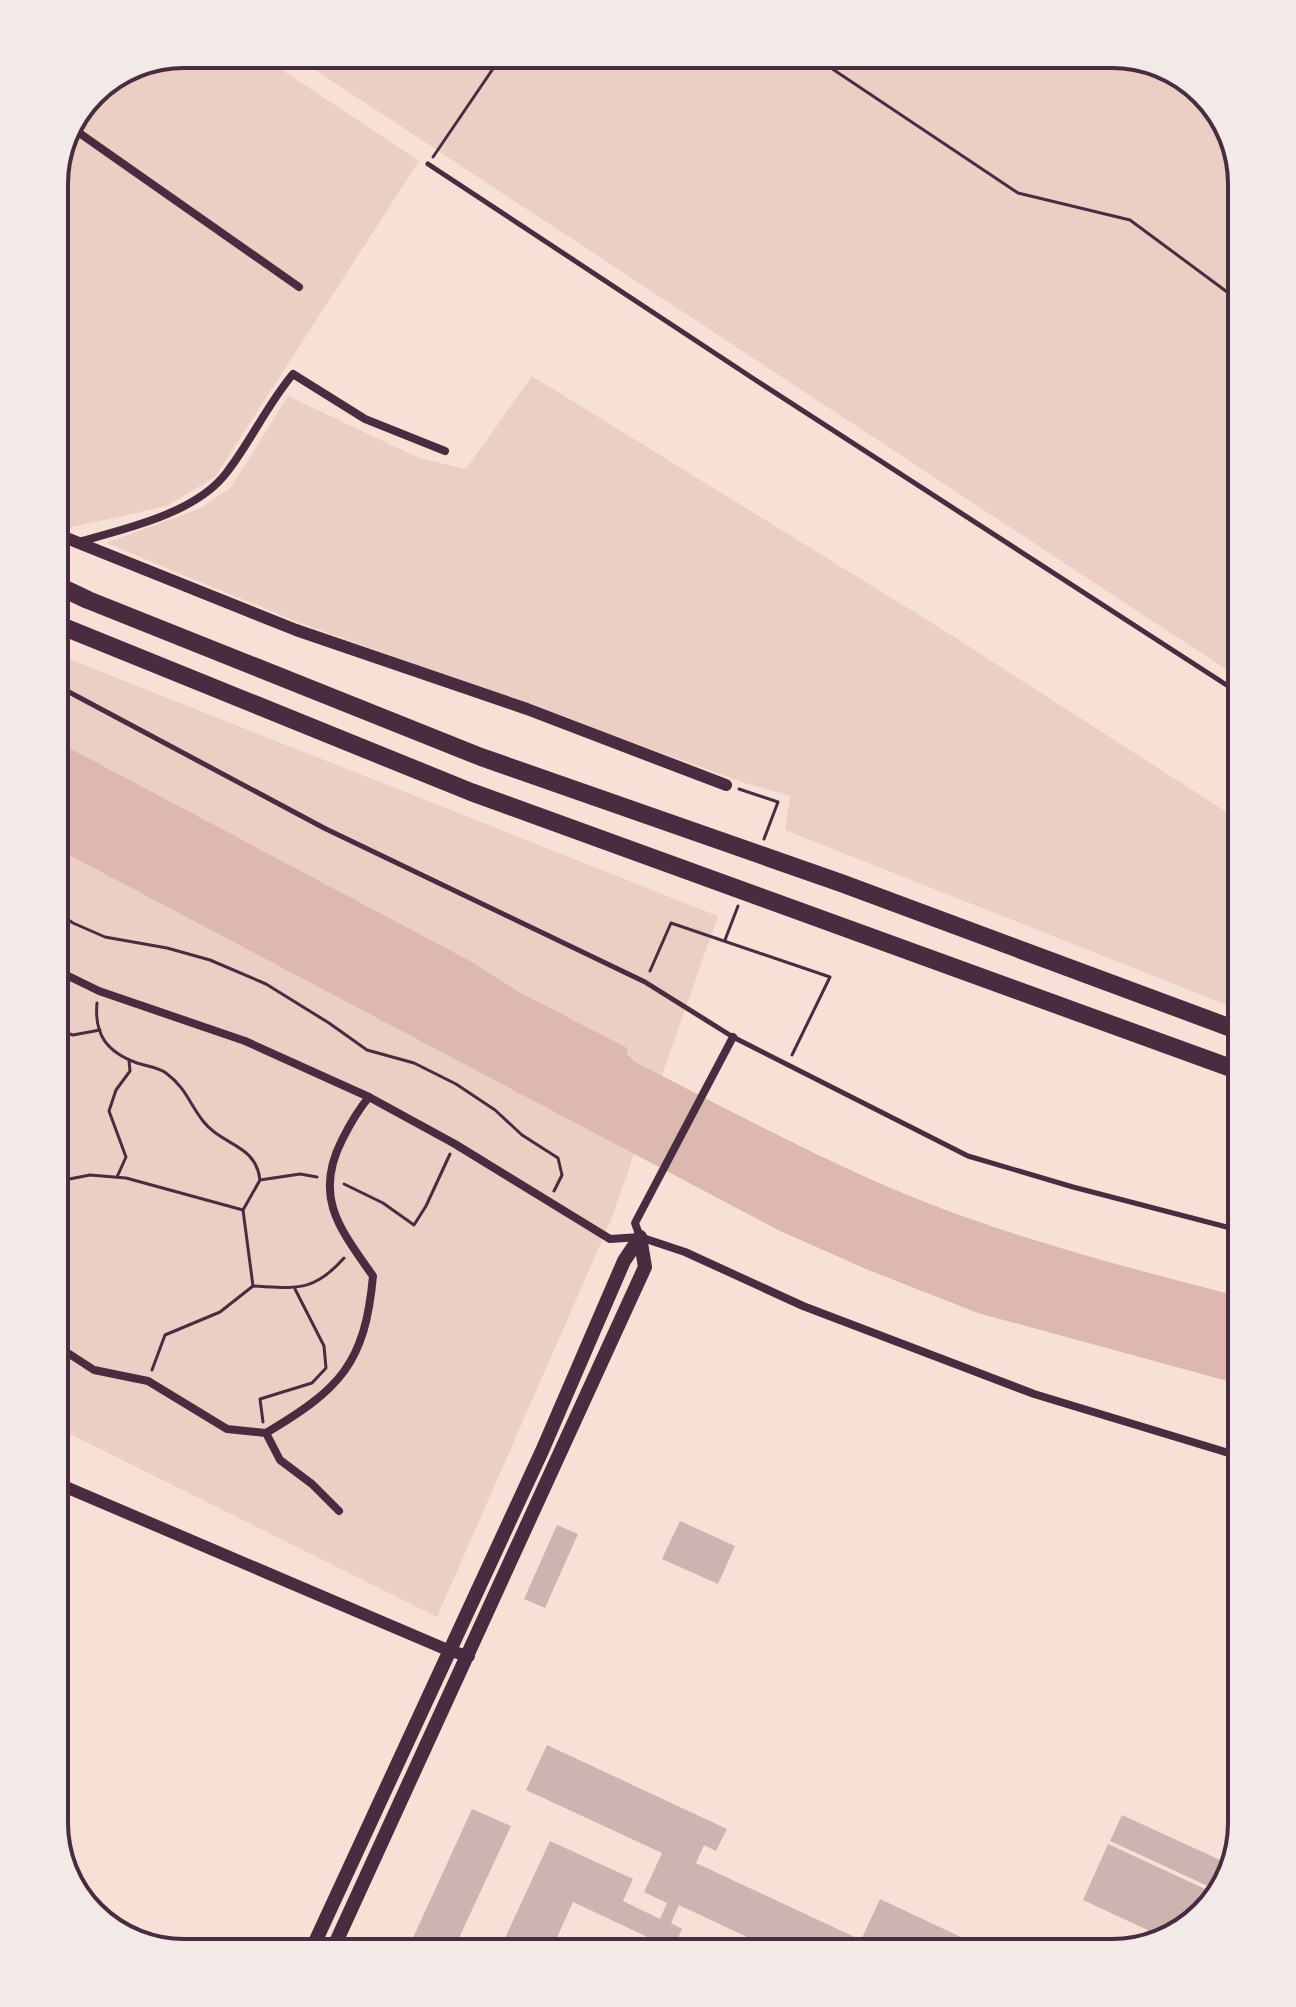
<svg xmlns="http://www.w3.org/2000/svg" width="1296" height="2007" font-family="Signika,sans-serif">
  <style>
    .green { fill: #ebcfc5 }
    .water { fill: #dcb8b0 }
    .building { fill: #ccb4b1 }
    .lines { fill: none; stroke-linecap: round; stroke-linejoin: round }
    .path { stroke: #4a2c40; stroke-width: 3 }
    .service { stroke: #4a2c40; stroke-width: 5 }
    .minor { stroke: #4a2c40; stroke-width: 8 }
    .tertiary { stroke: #4a2c40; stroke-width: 12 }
    .secondary { stroke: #4a2c40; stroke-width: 14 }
    .motorway { stroke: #4a2c40; stroke-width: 18 }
    .rim { fill: none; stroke: #4a2c40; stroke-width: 4 }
  </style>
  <rect width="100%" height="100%" fill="#f7e1d7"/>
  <g class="green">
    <polygon points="184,54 258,54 419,161 215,477 167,506 68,528 54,520 54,176 92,92"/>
    <polygon points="291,54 1121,54 1184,76 1228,126 1242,184 1242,680"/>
    <polygon points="532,376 945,631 1242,822 1242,1011 785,830 790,796 745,783 295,621 106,543 201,508 231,487 288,396 419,458 466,469"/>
    <polygon points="54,653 718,916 611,1220 437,1617 54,1426"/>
  </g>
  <path class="water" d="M54 740 470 961 517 991 627 1048V1054L635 1062C713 1102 790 1143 870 1179 988 1232 1117 1265 1242 1297V1385L978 1313 866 1269 778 1230 54 847Z"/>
  <g class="building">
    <polygon points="680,1521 735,1546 718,1584 662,1559"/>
    <polygon points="557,1525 578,1534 545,1608 524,1599"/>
    <polygon points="547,1745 727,1829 716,1851 704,1845 696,1863 861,1940 880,1899 995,1953 781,1953 679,1905 671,1923 682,1929 673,1949 573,1902 550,1953 498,1953 550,1841 633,1879 623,1901 660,1919 667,1903 644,1892 662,1853 526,1790"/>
    <polygon points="472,1809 511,1826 452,1953 406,1953"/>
    <polygon points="1122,1815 1231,1865 1224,1888 1221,1892 1110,1841"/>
    <polygon points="1108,1844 1218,1895 1169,1940 1083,1900"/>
  </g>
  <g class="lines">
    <g class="path">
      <polyline points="810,54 1018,193 1130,220 1242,303"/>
      <polyline points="433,157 503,54"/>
      <polyline points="739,789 778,802 764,839"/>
      <polyline points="54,910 73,923 105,937 167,948 210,960 266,984 329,1023 367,1050 414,1063 456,1084 495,1110 522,1135 558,1158 562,1175 554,1191"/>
      <polyline points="725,940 738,906"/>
      <polyline points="650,971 671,923 830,977 792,1055"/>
      <path d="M97 1003C94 1035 107 1052 137 1063 146 1066 158 1067 166 1073 186 1088 189 1103 203 1121 222 1146 256 1144 260 1180"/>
      <polyline points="54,1029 73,1035 100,1030"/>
      <polyline points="117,1177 126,1157 109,1111 116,1090 130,1071 129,1060"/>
      <polyline points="54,1182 90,1175 126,1178 243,1210"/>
      <polyline points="344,1184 383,1203 414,1225 426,1206 450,1154"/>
      <polyline points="253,1286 243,1210 260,1180 300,1174 317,1177"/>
      <path d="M152 1370 165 1335 220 1312 253 1286C296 1288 313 1293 344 1258"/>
      <polyline points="263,1422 260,1399 312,1383 326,1368 324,1346 295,1289"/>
    </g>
    <g class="service">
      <polyline points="428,164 757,381 1242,695"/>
      <polyline points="54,684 324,828 645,982 733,1037 968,1156 1073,1187 1242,1231"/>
    </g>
    <g class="minor">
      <polyline points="75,130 299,287"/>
      <path d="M78 542C125 529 197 513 227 472 251 441 267 405 293 374L365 419 445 451"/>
      <polyline points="54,969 99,991 245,1041 369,1097 455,1144 610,1239 640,1237 685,1252 803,1306 1034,1394 1242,1457"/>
      <polyline points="640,1237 635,1223 733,1037"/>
      <polyline points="54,1344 94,1370 148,1381 227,1429 266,1433"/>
      <path d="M339 1511 312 1484 280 1460 266 1433C340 1389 365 1364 373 1276 340 1229 313 1197 342 1140 350 1124 358 1110 369 1097"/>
    </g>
    <g class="tertiary">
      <polyline points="54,533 296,630 527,709 726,785"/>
      <polyline points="54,1482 450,1651 469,1656"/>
    </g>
    <g class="secondary">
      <polyline points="310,1953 542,1451 624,1261 640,1237"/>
      <polyline points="331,1953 645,1267 640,1237"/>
    </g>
    <g class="motorway">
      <polyline points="54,584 88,600 481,757 841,883 1242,1032"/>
      <polyline points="54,623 471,792 1242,1072"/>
    </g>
  </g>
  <path d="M0 0H1296V2007H0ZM184 68H1112A116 116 0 0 1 1228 184V1823A116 116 0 0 1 1112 1939H184A116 116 0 0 1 68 1823V184A116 116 0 0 1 184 68Z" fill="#f1eae7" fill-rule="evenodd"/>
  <path class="rim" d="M184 68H1112A116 116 0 0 1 1228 184V1823A116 116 0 0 1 1112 1939H184A116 116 0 0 1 68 1823V184A116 116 0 0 1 184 68Z"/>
</svg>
